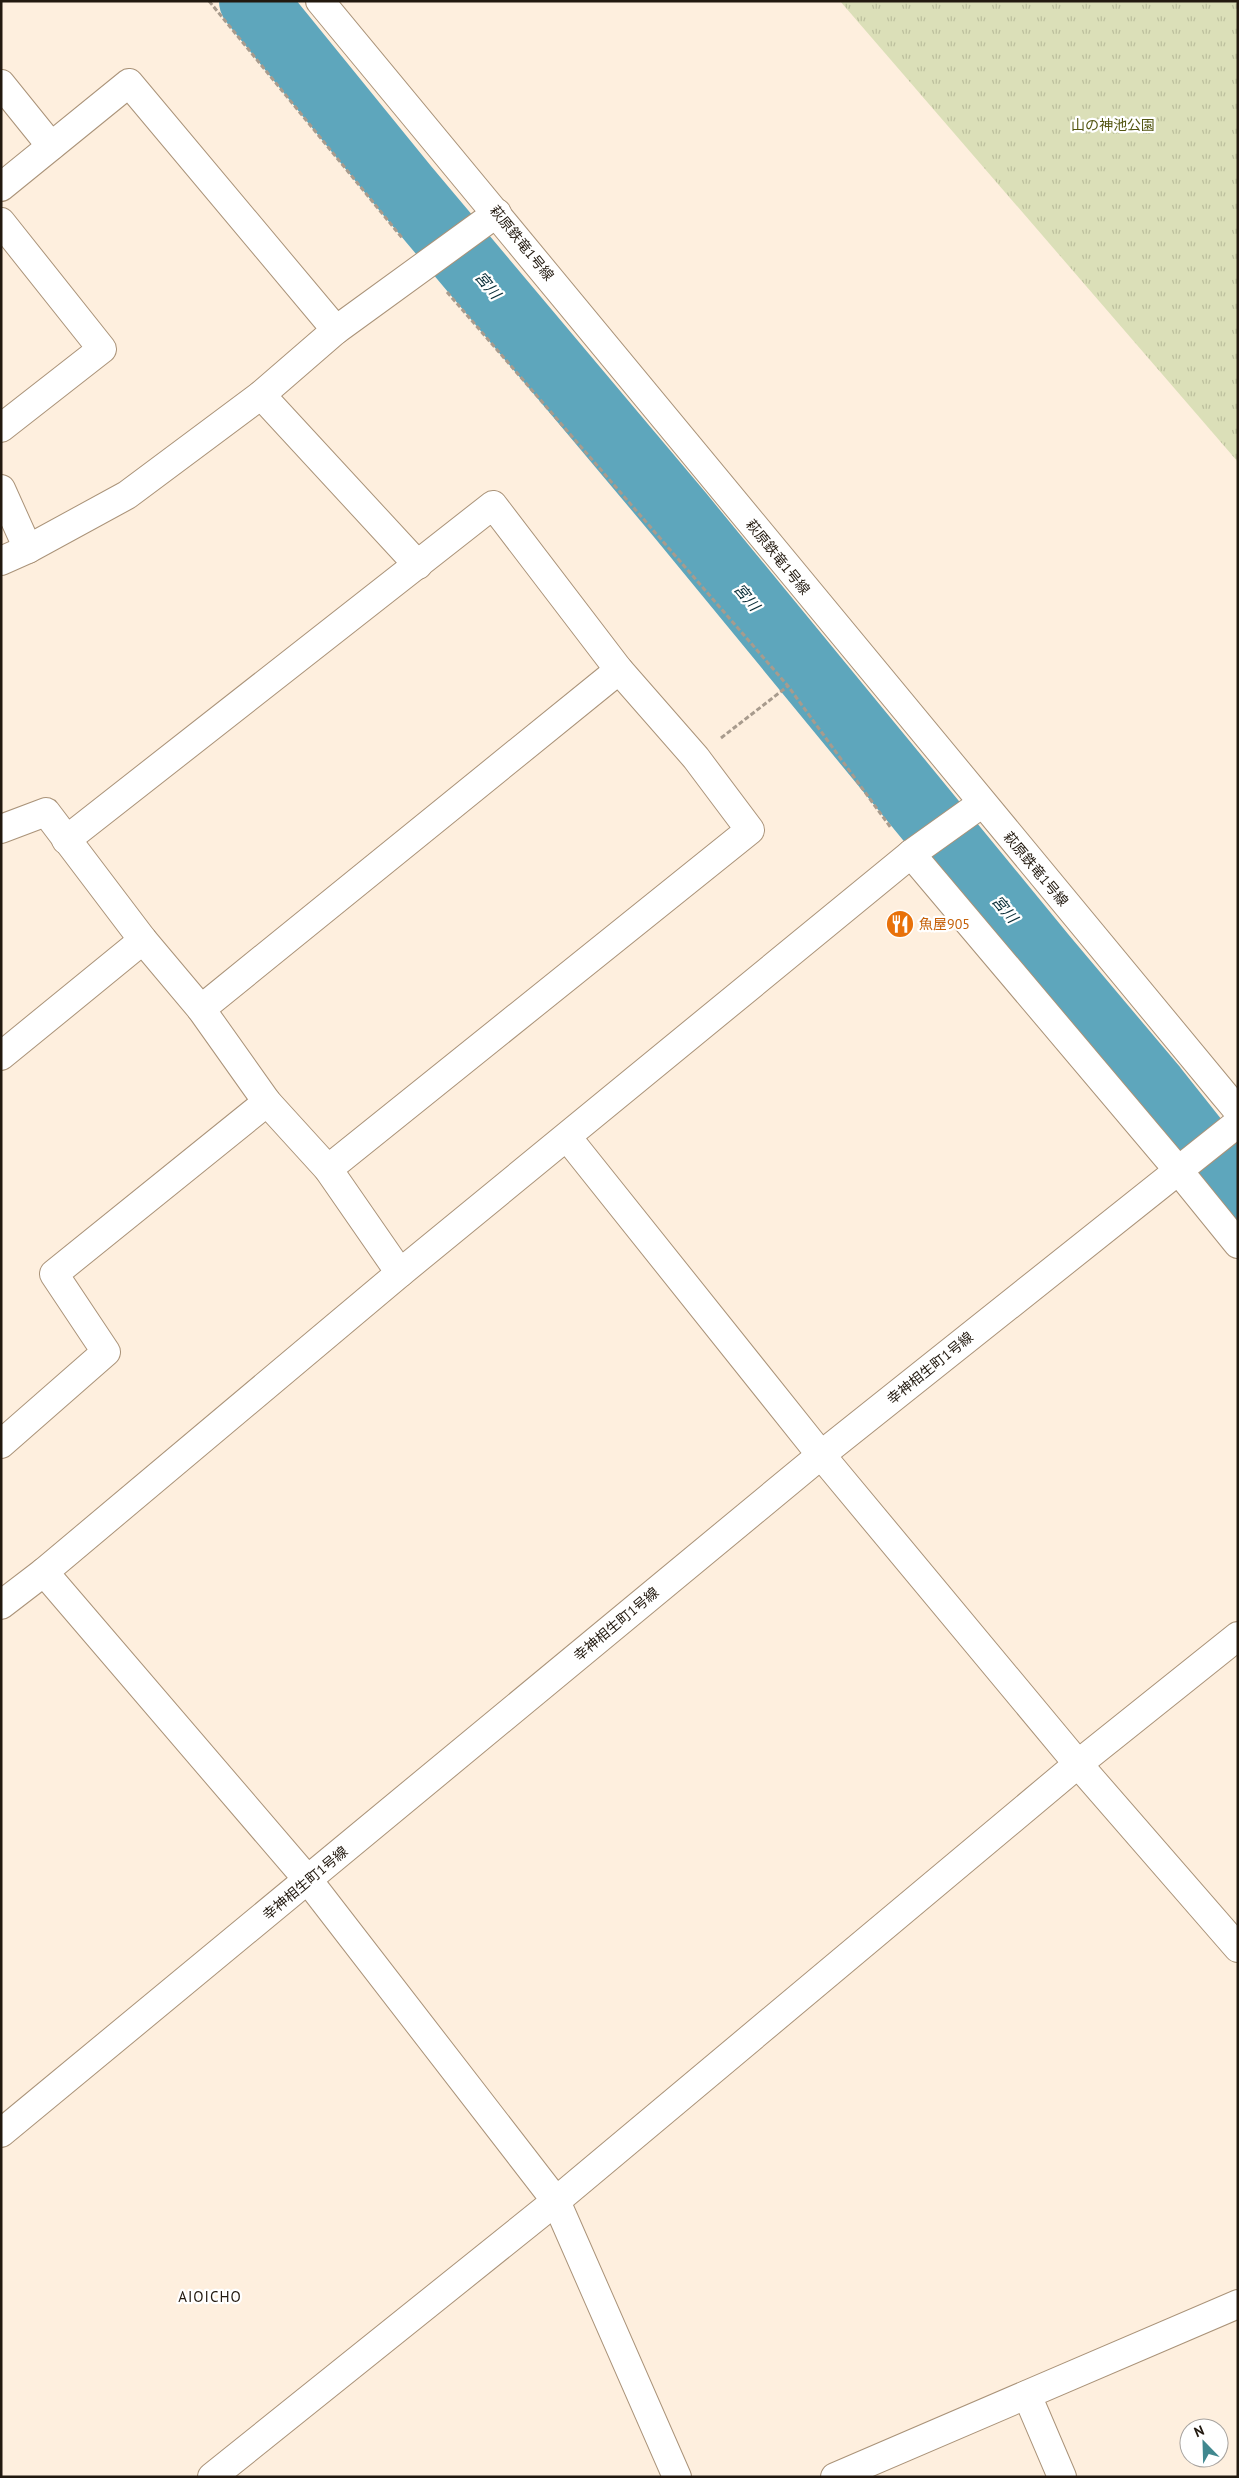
<svg xmlns="http://www.w3.org/2000/svg" width="1239" height="2478" font-family="'PT Sans','Noto Sans JP',sans-serif">
  <style>
    .park { fill: url(#park-tufts) }
    .lines { fill: none; stroke-linecap: round; stroke-linejoin: round }
    .river { stroke: #5ea6bc; stroke-width: 68 }
    .minor-casing { stroke: #aa9379; stroke-width: 30 }
    .tertiary-casing { stroke: #aa9379; stroke-width: 30 }
    .path { stroke: #a89b8d; stroke-width: 3; stroke-dasharray: 5 2.5; stroke-linecap: butt }
    .minor { stroke: #fff; stroke-width: 28 }
    .tertiary { stroke: #fff; stroke-width: 28 }
    .labels { text-anchor: middle; dominant-baseline: central; stroke-width: 4.5; stroke-linejoin: round; paint-order: stroke }
    .park-label { font-size: 14px; fill: #535612; stroke: #fff }
    .street-label { font-size: 14px; fill: #22190f; stroke: #fff }
    .food-label { font-size: 14px; fill: #c56008; stroke: #fff; text-anchor: start }
    .water-label { font-size: 15px; font-style: italic; fill: #0a2e38; stroke: #fff }
    .neighbourhood-label { font-size: 15px; letter-spacing: 1px; fill: #22190f; stroke: #fff }
  </style>
  <defs>
    <pattern id="park-tufts" width="24" height="20" patternUnits="userSpaceOnUse" patternTransform="scale(1.25)"><rect width="24" height="20" fill="#dbdfb8"/><path d="M3 7l-1-3M5 7V3M7 7l1-3M15 17l-1-3M17 17v-4M19 17l1-3" fill="none" stroke="#bcbf9d"/></pattern>
  </defs>
  <rect width="100%" height="100%" fill="#feefde"/>
  <polygon class="park" points="840,1 1238,1 1238,462"/>
  <g class="lines">
    <polyline class="river" points="253,1 405,188 680,515 1043,957 1154,1089 1238,1195"/>
    <defs>
      <g id="minor">
        <polyline points="1,84 51,146"/>
        <polyline points="1,187 129,83 336,330"/>
        <polyline points="1,222 102,349 1,428"/>
        <polyline points="261,395 418,565"/>
        <polyline points="1,489 28,549"/>
        <polyline points="1,561 28,549 127,495 261,395 336,330 497,213"/>
        <polyline points="1,829 46,812 143,940 201,1009 267,1102 328,1169 400,1273"/>
        <polyline points="66,840 493,505 619,670 696,758 750,830 328,1169"/>
        <polyline points="911,854 1178,1170 1238,1244"/>
        <polyline points="201,1009 619,670"/>
        <polyline points="1,1056 143,940"/>
        <polyline points="567,1137 821,1455"/>
        <polyline points="1,1444 106,1352 54,1274 267,1102"/>
        <polyline points="1,1605 44,1572 400,1273 911,854 981,804"/>
        <polyline points="1078,1764 1238,1948"/>
        <polyline points="1027,2395 1062,2477"/>
        <polyline points="835,2477 1238,2304"/>
      </g>
      <g id="tertiary">
        <path d="M320 1C628 370 930 743 1238 1111"/>
        <polyline points="821,1455 1078,1764"/>
        <polyline points="44,1572 308,1880 556,2201 677,2477"/>
        <polyline points="1,2133 821,1455 1238,1123"/>
        <polyline points="212,2477 556,2201 1078,1764 1238,1636"/>
      </g>
    </defs>
    <use href="#minor" class="minor-casing"/>
    <use href="#tertiary" class="tertiary-casing"/>
    <g class="path">
      <polyline points="209,1 403,239"/>
      <polyline points="447,292 788,686 891,828"/>
      <polyline points="721,738 788,686"/>
    </g>
    <use href="#minor" class="minor"/>
    <use href="#tertiary" class="tertiary"/>
  </g>
  <defs>
    <symbol id="restaurant-disc" viewBox="-11 -11 22 22"><circle r="9.5" fill="#e8710a" stroke="#fff"/><path d="M-5-6h1v4h1v-4h1v4h1v-4h1v5L-1.5 .5V6h-2V.5L-5-1ZM5-6V6H3V1.5H1.5Q1.5-4 5-6Z" fill="#fff"/></symbol>
  </defs>
  <g fill-rule="evenodd">
    <use href="#restaurant-disc" x="884" y="908" width="32" height="32"/>
  </g>
  <g class="labels">
    <g class="park-label">
      <text x="1113" y="125">山の神池公園</text>
    </g>
    <g class="street-label">
      <text transform="translate(522 243) rotate(51)">萩原鉄竜1号線</text>
      <text transform="translate(778 557) rotate(51)">萩原鉄竜1号線</text>
      <text transform="translate(1036 869) rotate(50)">萩原鉄竜1号線</text>
      <text transform="translate(930 1368) rotate(-39)">幸神相生町1号線</text>
      <text transform="translate(616 1624) rotate(-40)">幸神相生町1号線</text>
      <text transform="translate(305 1883) rotate(-40)">幸神相生町1号線</text>
    </g>
    <g class="food-label">
      <text x="919" y="924">魚屋905</text>
    </g>
    <g class="water-label">
      <text transform="translate(488 285) rotate(50)">宮川</text>
      <text transform="translate(747 597) rotate(50)">宮川</text>
      <text transform="translate(1005 909) rotate(50)">宮川</text>
    </g>
    <g class="neighbourhood-label">
      <text x="210" y="2296">AIOICHO</text>
    </g>
  </g>
  <rect width="1239" height="2478" fill="none" stroke="#22190f" stroke-width="5"/>
  <g transform="translate(1204 2443) rotate(337)"><circle r="24" fill="#ffffff" stroke="#a7a39f"/>
  <path d="M0-4L9 19L0 12L-9 19Z" fill="#41888f"/>
  <text y="-8" font-size="14" font-weight="bold" text-anchor="middle" fill="#22190f">N</text>
  </g>
</svg>
